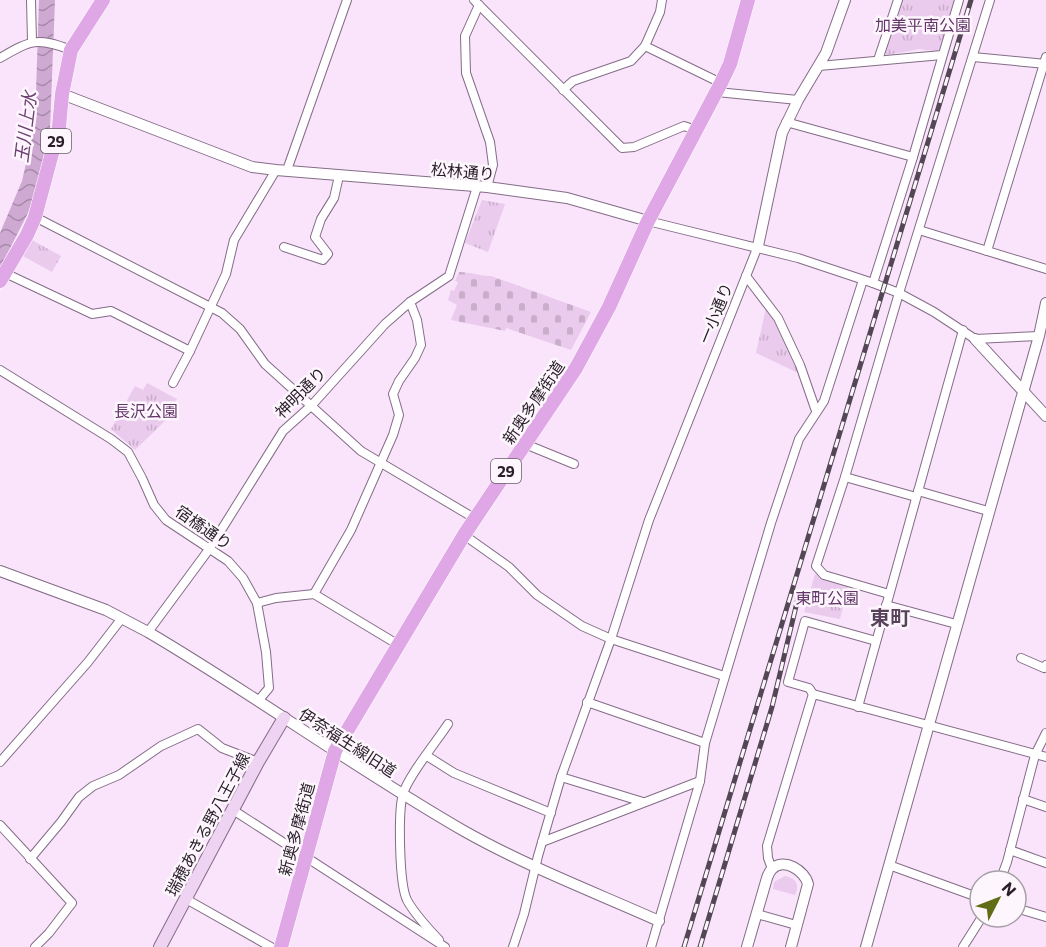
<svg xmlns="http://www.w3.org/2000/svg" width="1046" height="947" font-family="Commissioner,'Noto Sans JP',sans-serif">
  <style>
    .grass { fill: #eacaed }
    .cemetery { fill: url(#cemetery-stones) }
    .park { fill: url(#park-tufts) }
    .water { fill: url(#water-waves) }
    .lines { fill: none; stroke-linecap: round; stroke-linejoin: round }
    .minor-casing { stroke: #846c86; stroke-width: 10 }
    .tertiary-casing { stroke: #846c86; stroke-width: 12 }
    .secondary-casing { stroke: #846c86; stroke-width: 14 }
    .primary-casing { stroke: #fff; stroke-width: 15 }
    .minor { stroke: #fff; stroke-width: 8 }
    .tertiary { stroke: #fff; stroke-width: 10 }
    .secondary { stroke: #efd3f2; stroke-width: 12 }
    .primary { stroke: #dfa7e5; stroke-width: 14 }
    .rail-casing { stroke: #544755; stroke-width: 5 }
    .rail { stroke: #fdf7fd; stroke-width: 3; stroke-dasharray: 9; stroke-linecap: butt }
    .labels { text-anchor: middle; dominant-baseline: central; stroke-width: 5; stroke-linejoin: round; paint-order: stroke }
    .shield { fill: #fdf7fd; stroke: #685f69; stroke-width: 1.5 }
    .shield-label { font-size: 15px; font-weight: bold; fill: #281e29 }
    .park-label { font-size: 16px; fill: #633569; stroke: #fdf7fd }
    .street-label { font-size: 16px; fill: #281e29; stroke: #fdf7fd }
    .water-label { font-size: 18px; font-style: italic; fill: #6f4074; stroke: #fdf7fd }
    .quarter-label { font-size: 20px; font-weight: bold; fill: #58415a; stroke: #fdf7fd }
  </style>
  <defs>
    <pattern id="cemetery-stones" width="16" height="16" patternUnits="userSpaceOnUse" patternTransform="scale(1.5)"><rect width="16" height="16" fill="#eacaed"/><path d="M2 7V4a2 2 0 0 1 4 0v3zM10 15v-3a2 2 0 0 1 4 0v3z" fill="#c9adcb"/></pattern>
    <pattern id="park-tufts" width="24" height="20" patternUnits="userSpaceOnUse" patternTransform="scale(1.5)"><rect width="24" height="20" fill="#eacaed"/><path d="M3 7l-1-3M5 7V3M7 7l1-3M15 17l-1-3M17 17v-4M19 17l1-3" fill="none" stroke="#c9adcb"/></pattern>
    <pattern id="water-waves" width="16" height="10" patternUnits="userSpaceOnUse" patternTransform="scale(1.5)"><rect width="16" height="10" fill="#cea9d2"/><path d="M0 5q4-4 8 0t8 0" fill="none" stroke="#a789aa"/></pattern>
  </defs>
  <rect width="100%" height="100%" fill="#fae4fc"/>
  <path class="grass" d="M785 876C796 878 800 885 795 895L773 889 774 882Z"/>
  <path class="cemetery" d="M459 272C470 272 480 276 491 276L591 312 571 350 506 328 505 331 451 320 457 305 448 300 451 290 454 291 458 282 455 281Z"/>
  <g class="park">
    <polygon points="903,0 956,0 942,47 937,51 919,49 887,55 885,52"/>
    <polygon points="482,200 505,204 488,252 465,243"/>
    <polygon points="32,240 61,256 52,272 23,256"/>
    <polygon points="766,308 785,338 800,374 756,353"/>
    <polygon points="147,383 177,399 166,420 135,450 111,429 135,386 143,390"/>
    <polygon points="815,574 849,583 840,619 804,612"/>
  </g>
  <polygon class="water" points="39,0 55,0 50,128 36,190 28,213 0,268 0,233 22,181 35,124"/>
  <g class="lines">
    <defs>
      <g id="minor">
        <polyline points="31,0 32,41"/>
        <polyline points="474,0 622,148 634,147 684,126 696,130"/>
        <polyline points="479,5 465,36 466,73 490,142 493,165 487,187"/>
        <polyline points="645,46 721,83"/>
        <polyline points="973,57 1046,64"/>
        <path d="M0 58C31 40 37 37 71 50"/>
        <polyline points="878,60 898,0"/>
        <polyline points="819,66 942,55"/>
        <polyline points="563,90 573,81 631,61 645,46 660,12 662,0"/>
        <polyline points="717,92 798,100"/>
        <polyline points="786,122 913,157"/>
        <polyline points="287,170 347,0"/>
        <polyline points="35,217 222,313 240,329 265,364 361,451 474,518"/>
        <polyline points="648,221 798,258 873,283 899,293 934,312 975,339 1039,336"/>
        <polyline points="919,230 1046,269"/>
        <polyline points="284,247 323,260 328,254 315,237 321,219 334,198 339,176"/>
        <polyline points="987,251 1046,57"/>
        <polyline points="5,273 92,314 111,311 190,351"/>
        <polyline points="746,276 778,318 800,365 816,411"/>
        <polyline points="873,283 913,157 959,0"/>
        <polyline points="0,370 111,439 128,452 142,478 154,505 166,520 228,561 243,578 257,603 266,652 269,688 258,701"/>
        <polyline points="173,383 190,351 226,274 234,240 276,170"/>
        <polyline points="525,444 574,464"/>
        <polyline points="845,477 916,497"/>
        <polyline points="918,491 988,511"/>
        <polyline points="464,535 509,567 537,595 582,626 611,639 724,676"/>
        <polyline points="314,594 351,530 393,435 399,415 393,394 399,381 415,358 421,345 417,320 410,302"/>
        <polyline points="889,594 824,575 816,566 845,477 899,293 990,0"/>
        <polyline points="257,603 276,598 314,594 397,644"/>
        <polyline points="886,605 956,624"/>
        <polyline points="148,632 210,548 283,431 312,405 385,324 410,302 449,276 477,187"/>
        <polyline points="1021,658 1044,668 1046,665"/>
        <polyline points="813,694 809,688 788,682 805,621 876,641"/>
        <polyline points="587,702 705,743"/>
        <polyline points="858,707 963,330"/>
        <polyline points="427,756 454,773 551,813"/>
        <polyline points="0,762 88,662 122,618"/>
        <polyline points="561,777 643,802"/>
        <polyline points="1023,799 1046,807"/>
        <polyline points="233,810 445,947"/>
        <polyline points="0,825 72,903 49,933 35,947"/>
        <polyline points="542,842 700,781"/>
        <polyline points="1010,850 1046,863"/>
        <polyline points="30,859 61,822 79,797 93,786 119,775 161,746 198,729 222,748 258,762"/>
        <polyline points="889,865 980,898"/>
        <polyline points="772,869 768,858 767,846 813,694 1046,757"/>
        <polyline points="1000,881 1007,862 1035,755 1046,733"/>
        <polyline points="186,899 271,947"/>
        <polyline points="1016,908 1046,917"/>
        <polyline points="757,914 796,925"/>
        <path d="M439 940C428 928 415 915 407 900 399 884 398 811 403 794 408 776 437 741 448 724"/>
        <polyline points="513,947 524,914 538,856 561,777 611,639 649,520 758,246"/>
        <polyline points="651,947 700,781 705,743 771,523 799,439 824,401 863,280"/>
        <polyline points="963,947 982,917"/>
      </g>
      <g id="tertiary">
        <polyline points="62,94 252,167 276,170 487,187 567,198 648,221"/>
        <polyline points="758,246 782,133 798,100 826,53 845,0"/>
        <polyline points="975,339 1046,416"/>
        <path d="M0 571 106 610 148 632C255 695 356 769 464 831 526 866 594 892 659 921"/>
        <path d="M747 947 767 878C768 875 769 872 772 869 784 857 805 871 808 884L791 947"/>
        <polyline points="866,947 1039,336 1046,303"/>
      </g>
      <polyline id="secondary" points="160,947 258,762 284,718"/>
      <g id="primary">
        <polyline points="0,281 27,235 35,217 59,127 62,94 71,50 103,0"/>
        <polyline points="281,947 335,751 464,535 576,368 609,307 648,221 721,83 730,64 748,0"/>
      </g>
    </defs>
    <use href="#minor" class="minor-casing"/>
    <use href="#tertiary" class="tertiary-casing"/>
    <use href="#secondary" class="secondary-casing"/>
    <use href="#primary" class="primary-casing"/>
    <use href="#minor" class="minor"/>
    <use href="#tertiary" class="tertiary"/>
    <use href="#secondary" class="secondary"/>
    <use href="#primary" class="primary"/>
    <defs>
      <g id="rail">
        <polyline points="684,947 971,0"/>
        <polyline points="700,947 772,707 798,598"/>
      </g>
    </defs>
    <use href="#rail" class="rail-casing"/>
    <use href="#rail" class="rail"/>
  </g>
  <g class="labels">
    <g class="shield">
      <rect x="41" y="129" width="30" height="24" rx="4.5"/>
      <rect x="491" y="459" width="30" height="24" rx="4.5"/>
    </g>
    <g class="shield-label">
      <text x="56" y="141">29</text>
      <text x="506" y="471">29</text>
    </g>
    <g class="park-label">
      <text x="923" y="24">加美平南公園</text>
      <text x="146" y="410">長沢公園</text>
      <text x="827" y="597">東町公園</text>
    </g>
    <g class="street-label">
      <text transform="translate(463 171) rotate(5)">松林通り</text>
      <text transform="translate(715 313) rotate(-68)">一小通り</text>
      <text transform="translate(300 392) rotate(-45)">神明通り</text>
      <text transform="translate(533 402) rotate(-56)">新奥多摩街道</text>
      <text transform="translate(204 527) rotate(35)">宿橋通り</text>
      <text transform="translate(348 742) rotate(33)">伊奈福生線旧道</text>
      <text transform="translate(207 824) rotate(-62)">瑞穂あきる野八王子線</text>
      <text transform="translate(296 829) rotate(-75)">新奥多摩街道</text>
    </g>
    <g class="water-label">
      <text transform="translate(25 127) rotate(-83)">玉川上水</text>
    </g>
    <g class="quarter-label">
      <text x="890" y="617">東町</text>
    </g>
  </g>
  <g transform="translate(998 899) rotate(48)"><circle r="28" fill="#fdf7fd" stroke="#a8a0a8" stroke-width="1.5"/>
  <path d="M0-4.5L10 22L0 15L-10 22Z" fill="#616d16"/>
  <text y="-9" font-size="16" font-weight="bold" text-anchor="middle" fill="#281e29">N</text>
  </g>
</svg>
